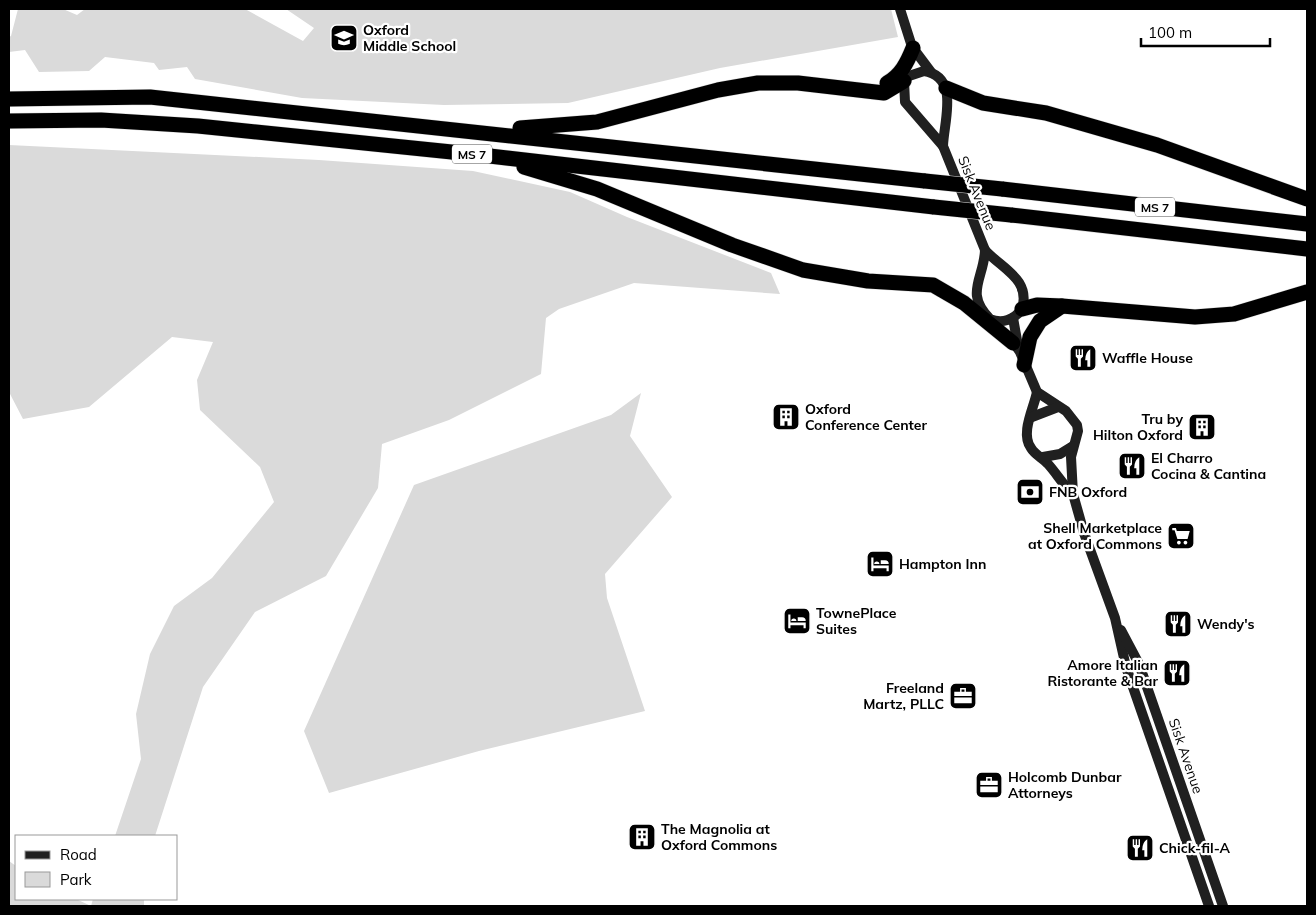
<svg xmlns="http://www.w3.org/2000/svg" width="1316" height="915" font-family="Mulish,sans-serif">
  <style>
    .green { fill: #dadada }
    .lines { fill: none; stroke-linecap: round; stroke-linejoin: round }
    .highway-casing { stroke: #dbdbdb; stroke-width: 16 }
    .secondary { stroke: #202020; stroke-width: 10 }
    .highway { stroke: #000; stroke-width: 15 }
    .highway-bridge-casing { stroke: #dbdbdb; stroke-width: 16; stroke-linecap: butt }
    .highway-bridge { stroke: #000; stroke-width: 15 }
    .labels { text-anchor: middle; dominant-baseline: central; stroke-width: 4.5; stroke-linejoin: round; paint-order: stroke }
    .shield { fill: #fff; stroke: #4c4c4c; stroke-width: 1 }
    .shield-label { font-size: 12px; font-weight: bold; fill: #000 }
    .poi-label { font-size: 14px; font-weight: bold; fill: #000; stroke: #fff; text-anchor: start }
    .street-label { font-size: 14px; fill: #000; stroke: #fff }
  </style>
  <rect width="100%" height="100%" fill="#fff"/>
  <g class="green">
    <polygon points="18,9 63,9 77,15 85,9 245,9 303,41 314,28 286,9 891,9 898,37 720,68 568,103 444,105 302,98 195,79 187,67 159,70 154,63 105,57 89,71 39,72 25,50 9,52 9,37 11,36"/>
    <polygon points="9,145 319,160 473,171 570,192 627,217 771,273 780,294 634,283 559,309 546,318 541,374 449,420 382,444 378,488 326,576 255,612 203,687 155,836 115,836 141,759 136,714 150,654 174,606 212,578 274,502 260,467 200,410 197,380 213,342 172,337 89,407 23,419 9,392"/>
    <polygon points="641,393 630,436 672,497 605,574 607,598 645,711 479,751 329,793 304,731 414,485 611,415"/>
    <polygon points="9,861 16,866 16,899 76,899 91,906 93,899 144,899 144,906 9,906"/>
  </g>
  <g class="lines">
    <defs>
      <g id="highway">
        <path d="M887 83C901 75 907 63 913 48"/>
        <polyline points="946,88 983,103 1046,113 1157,145 1307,199"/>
        <polyline points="9,99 150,97 925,181"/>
        <polyline points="9,121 101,120 198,126 481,155 934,207"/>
        <polyline points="520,128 597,122 718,90 758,83 798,83 884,93 904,81"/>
        <polyline points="524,167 597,189 732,245 803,270 868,281 933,285 964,303 1013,343"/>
        <polyline points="1002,189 1307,224"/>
        <polyline points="1011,215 1307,249"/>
        <polyline points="1022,309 1037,305 1062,306 1195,317 1234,314 1307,292"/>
        <polyline points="1024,365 1030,337 1040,321 1062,306"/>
      </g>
    </defs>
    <use href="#highway" class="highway-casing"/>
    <g class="secondary">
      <polyline points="900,9 914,53"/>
      <polyline points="913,48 931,72"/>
      <path d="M924 71C960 77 944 120 943 146L905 102 904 81 909 76Z"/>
      <polyline points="943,146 985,250"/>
      <path d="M985 250C1002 269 1031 279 1022 309 1014 320 1002 324 990 319 964 293 984 279 985 250Z"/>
      <polyline points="1013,318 1018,346"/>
      <polyline points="1011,339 1020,352 1037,392 1066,411 1077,425 1078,431 1071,457 1073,494 1084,533 1115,618 1126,667 1209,906"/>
      <path d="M1037 392C1034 408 1020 433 1031 448 1035 455 1043 458 1048 464 1057 474 1063 485 1073 494"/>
      <polyline points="1032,417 1058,407"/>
      <polyline points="1043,457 1060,454 1073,446"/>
      <polyline points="1121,630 1139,664 1223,906"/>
    </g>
    <use href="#highway" class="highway"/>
    <defs>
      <g id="highway-bridge">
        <polyline points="925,181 1002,189"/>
        <polyline points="934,207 1011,215"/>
      </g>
    </defs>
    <use href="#highway-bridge" class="highway-bridge-casing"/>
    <use href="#highway-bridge" class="highway-bridge"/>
  </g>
  <defs>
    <symbol id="school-square" viewBox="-11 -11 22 22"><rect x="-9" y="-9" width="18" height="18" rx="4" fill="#000" stroke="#fff"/><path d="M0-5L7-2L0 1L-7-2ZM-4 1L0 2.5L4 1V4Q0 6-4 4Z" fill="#fff"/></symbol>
    <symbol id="restaurant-square" viewBox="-11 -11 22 22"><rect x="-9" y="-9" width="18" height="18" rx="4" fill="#000" stroke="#fff"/><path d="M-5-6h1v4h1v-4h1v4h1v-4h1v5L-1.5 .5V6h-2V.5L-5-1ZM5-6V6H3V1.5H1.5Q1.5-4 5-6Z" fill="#fff"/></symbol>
    <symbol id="building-square" viewBox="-11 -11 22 22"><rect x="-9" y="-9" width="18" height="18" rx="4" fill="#000" stroke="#fff"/><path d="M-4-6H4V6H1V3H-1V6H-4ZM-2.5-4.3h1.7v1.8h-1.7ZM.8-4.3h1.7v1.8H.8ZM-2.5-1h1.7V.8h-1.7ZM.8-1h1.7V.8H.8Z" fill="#fff"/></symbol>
    <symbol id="bank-square" viewBox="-11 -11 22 22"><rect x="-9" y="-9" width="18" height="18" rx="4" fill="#000" stroke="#fff"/><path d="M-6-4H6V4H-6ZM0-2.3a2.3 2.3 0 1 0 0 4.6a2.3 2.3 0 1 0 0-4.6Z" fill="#fff"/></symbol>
    <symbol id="supermarket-square" viewBox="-11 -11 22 22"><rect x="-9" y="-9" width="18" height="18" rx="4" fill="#000" stroke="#fff"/><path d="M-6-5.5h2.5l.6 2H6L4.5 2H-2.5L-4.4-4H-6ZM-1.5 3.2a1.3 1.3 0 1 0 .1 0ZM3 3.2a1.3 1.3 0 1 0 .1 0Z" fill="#fff"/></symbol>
    <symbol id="hotel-square" viewBox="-11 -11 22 22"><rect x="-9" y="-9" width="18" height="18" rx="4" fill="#000" stroke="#fff"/><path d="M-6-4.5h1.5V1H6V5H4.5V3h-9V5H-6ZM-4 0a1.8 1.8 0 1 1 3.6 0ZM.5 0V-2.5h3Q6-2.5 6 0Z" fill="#fff"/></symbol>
    <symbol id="office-square" viewBox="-11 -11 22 22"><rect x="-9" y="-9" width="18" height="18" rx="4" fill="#000" stroke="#fff"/><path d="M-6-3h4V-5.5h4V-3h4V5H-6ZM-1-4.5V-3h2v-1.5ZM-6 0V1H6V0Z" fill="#fff"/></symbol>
  </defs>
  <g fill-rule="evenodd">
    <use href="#school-square" x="328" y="22" width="32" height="32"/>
    <use href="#restaurant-square" x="1067" y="342" width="32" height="32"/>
    <use href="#building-square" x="770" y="401" width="32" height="32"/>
    <use href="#building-square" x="1186" y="411" width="32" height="32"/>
    <use href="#restaurant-square" x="1116" y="450" width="32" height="32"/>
    <use href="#bank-square" x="1014" y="476" width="32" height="32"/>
    <use href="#supermarket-square" x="1165" y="520" width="32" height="32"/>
    <use href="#hotel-square" x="864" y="548" width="32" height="32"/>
    <use href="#hotel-square" x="781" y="605" width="32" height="32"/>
    <use href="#restaurant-square" x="1162" y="608" width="32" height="32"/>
    <use href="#restaurant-square" x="1161" y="657" width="32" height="32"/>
    <use href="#office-square" x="947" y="680" width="32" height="32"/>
    <use href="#office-square" x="973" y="769" width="32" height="32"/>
    <use href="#building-square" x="626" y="821" width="32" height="32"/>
    <use href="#restaurant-square" x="1124" y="832" width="32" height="32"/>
  </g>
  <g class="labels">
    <g class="shield">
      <rect x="452" y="144.5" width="40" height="19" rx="4"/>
      <rect x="1135" y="197.5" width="40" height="19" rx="4"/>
    </g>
    <g class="shield-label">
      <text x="472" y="154">MS 7</text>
      <text x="1155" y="207">MS 7</text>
    </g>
    <g class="poi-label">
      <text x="363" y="30">Oxford<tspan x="363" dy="16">Middle School</tspan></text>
      <text x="1102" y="358">Waffle House</text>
      <text x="805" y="409">Oxford<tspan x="805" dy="16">Conference Center</tspan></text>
      <text x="1183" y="419" text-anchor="end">Tru by<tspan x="1183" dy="16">Hilton Oxford</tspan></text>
      <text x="1151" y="458">El Charro<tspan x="1151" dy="16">Cocina &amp; Cantina</tspan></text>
      <text x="1049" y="492">FNB Oxford</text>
      <text x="1162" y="528" text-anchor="end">Shell Marketplace<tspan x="1162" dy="16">at Oxford Commons</tspan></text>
      <text x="899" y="564">Hampton Inn</text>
      <text x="816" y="613">TownePlace<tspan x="816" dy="16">Suites</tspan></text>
      <text x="1197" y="624">Wendy's</text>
      <text x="1158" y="665" text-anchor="end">Amore Italian<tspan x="1158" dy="16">Ristorante &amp; Bar</tspan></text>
      <text x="944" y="688" text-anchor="end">Freeland<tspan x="944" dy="16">Martz, PLLC</tspan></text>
      <text x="1008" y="777">Holcomb Dunbar<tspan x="1008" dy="16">Attorneys</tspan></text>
      <text x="661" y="829">The Magnolia at<tspan x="661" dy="16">Oxford Commons</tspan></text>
      <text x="1159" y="848">Chick-fil-A</text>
    </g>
    <g class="street-label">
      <text transform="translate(977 193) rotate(68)">Sisk Avenue</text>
      <text transform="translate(1186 756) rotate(71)">Sisk Avenue</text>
    </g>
  </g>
  <rect width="1316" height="915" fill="none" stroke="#000000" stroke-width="20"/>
  <rect x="15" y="835" width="162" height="65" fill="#ffffff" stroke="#999999"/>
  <rect x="25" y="851" width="25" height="8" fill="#202020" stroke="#999999"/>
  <text x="60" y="860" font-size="15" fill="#000000">Road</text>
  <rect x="25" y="872" width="25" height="15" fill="#dadada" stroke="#999999"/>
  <text x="60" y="885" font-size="15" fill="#000000">Park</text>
  <path d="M1141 38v8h129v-8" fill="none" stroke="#000000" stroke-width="2.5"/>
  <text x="1148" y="38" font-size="15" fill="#000000" stroke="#ffffff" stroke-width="4" paint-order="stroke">100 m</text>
</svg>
